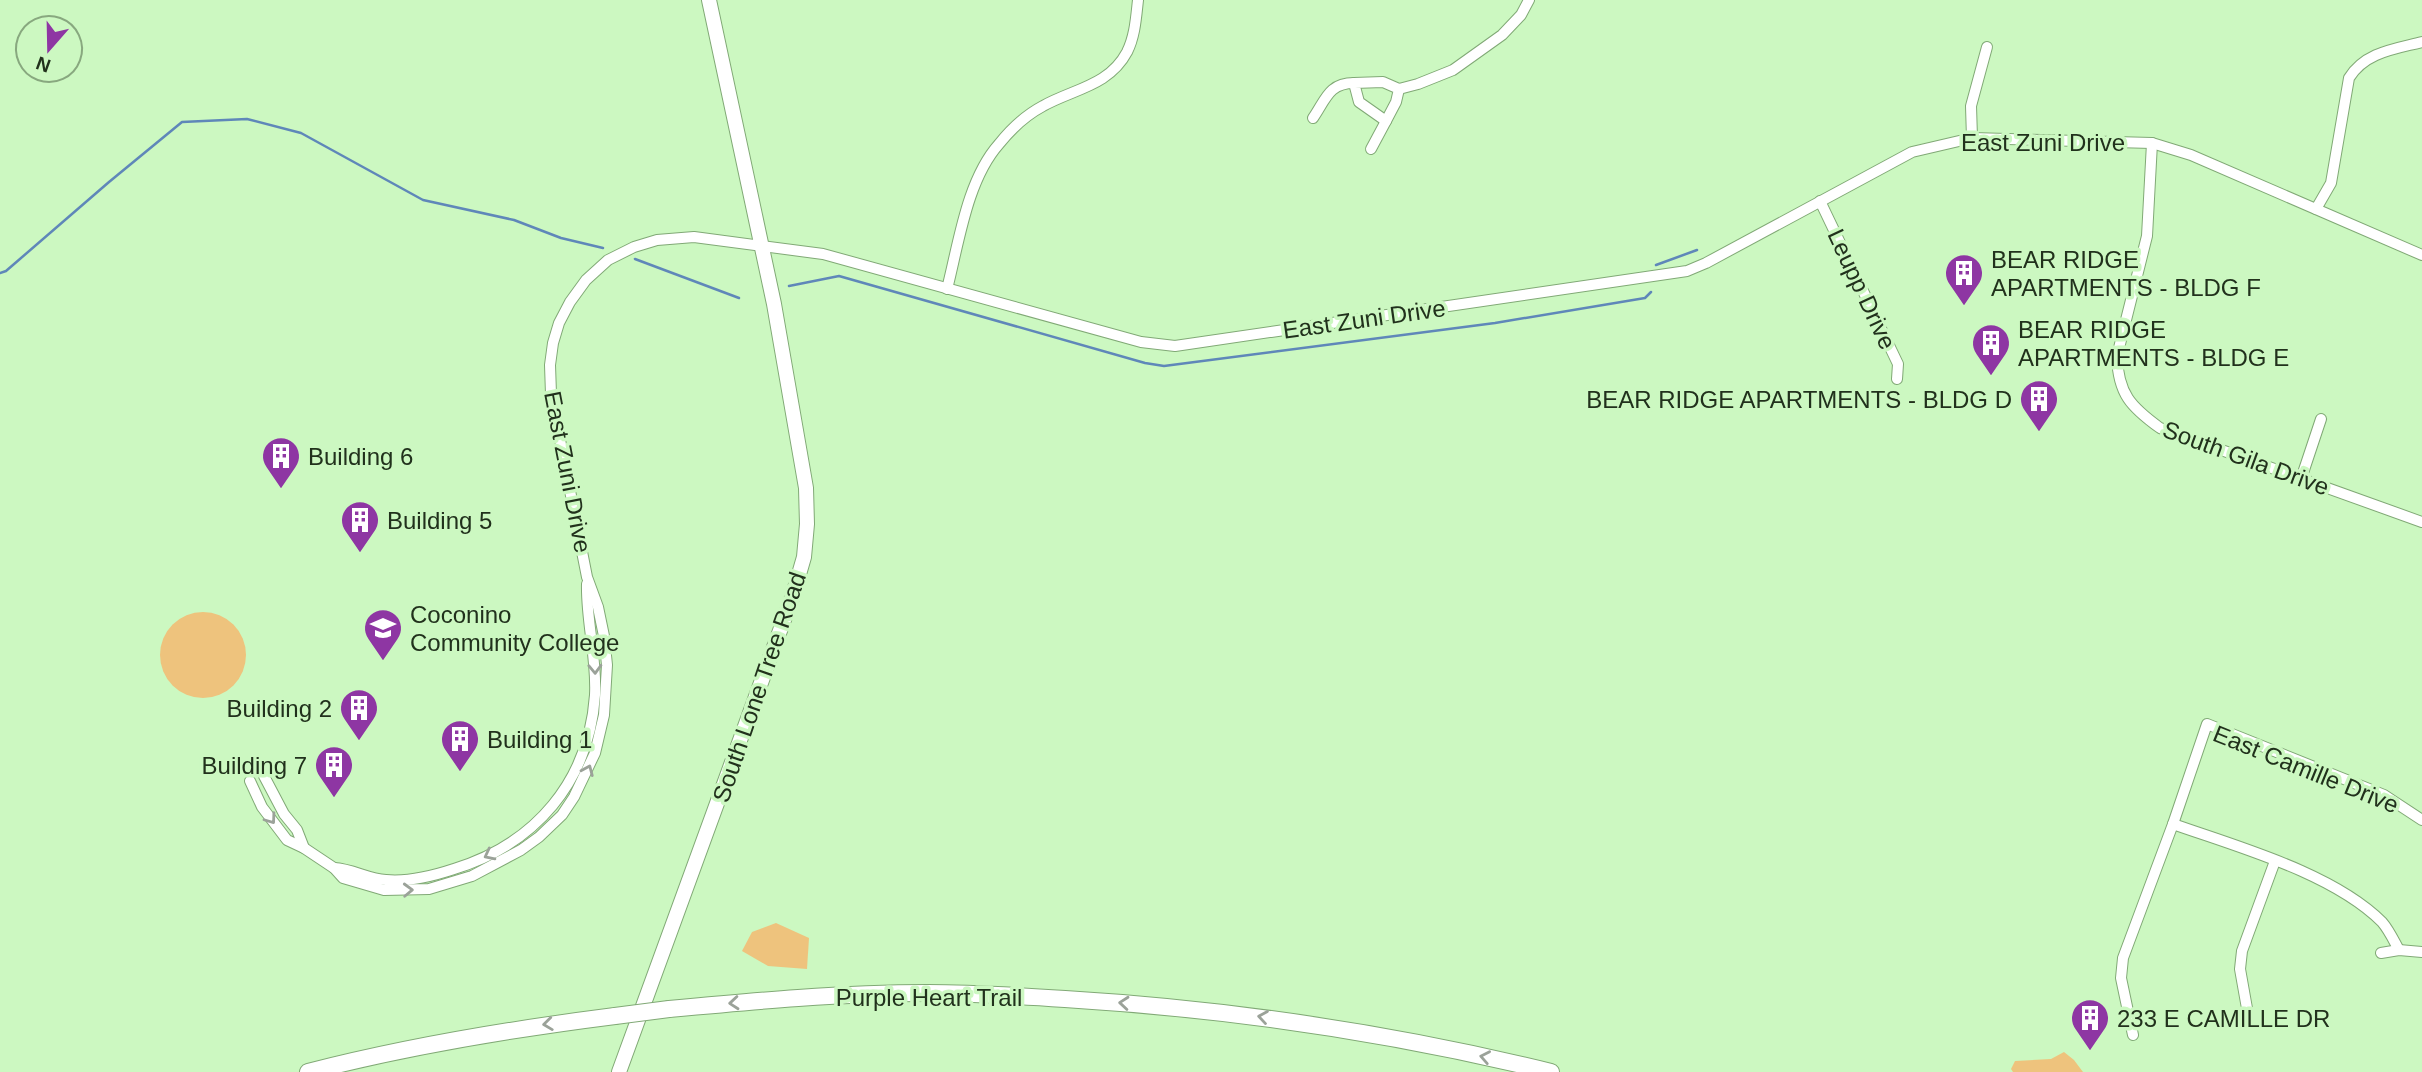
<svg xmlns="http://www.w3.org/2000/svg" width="2422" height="1072" font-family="Arial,sans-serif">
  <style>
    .green { fill: #eec37d }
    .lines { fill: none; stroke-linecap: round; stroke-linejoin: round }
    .stream { stroke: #5f87b9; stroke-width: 2.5 }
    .minor-casing { stroke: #81a976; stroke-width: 12 }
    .major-casing { stroke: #81a976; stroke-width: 16 }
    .highway-casing { stroke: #81a976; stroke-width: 18 }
    .minor { stroke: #fff; stroke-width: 10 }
    .major { stroke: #fff; stroke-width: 14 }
    .highway { stroke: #fff; stroke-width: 16 }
    .highway-bridge-casing { stroke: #81a976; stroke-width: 18; stroke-linecap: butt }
    .highway-bridge { stroke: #fff; stroke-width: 16 }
    .oneway { stroke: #9ba299 }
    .labels { text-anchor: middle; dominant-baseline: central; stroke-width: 7; stroke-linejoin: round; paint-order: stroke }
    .street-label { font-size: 24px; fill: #21311c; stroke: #ccf8c1 }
    .poi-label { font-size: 24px; fill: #21311c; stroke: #ccf8c1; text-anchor: start }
  </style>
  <rect width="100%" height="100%" fill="#ccf8c1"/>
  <g class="green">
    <circle cx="203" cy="655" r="43"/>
    <polygon points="776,923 809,938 807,969 768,966 742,951 752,932"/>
    <polygon points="2064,1052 2074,1060 2083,1072 2013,1072 2011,1069 2015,1061 2051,1059"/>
  </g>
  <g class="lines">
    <g class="stream">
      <polyline points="635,259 739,298"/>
      <polyline points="1656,265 1697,250"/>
      <polyline points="0,273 6,271 109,182 182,122 247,119 301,133 423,200 514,220 561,238 603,248"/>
      <polyline points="789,286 839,276 1145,363 1164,366 1495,323 1645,298 1651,292"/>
    </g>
    <defs>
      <g id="minor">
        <polyline points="1399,89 1396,102 1386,121 1359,102 1354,83 1383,82 1399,89 1418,84 1453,70 1502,35 1521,15 1529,0"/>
        <path d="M1313 118C1326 99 1329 83 1354 83"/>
        <polyline points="1972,138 1971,106 1987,47"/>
        <path d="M2152 143 2147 236 2117 356C2118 394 2131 407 2160 428L2422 522"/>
        <polyline points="1371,149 1386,121"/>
        <polyline points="1820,201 1898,364 1897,379"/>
        <path d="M2316 209 2331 183 2349 78C2365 52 2395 49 2422 42"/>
        <path d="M947 289C959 242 967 180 999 144 1011 129 1026 115 1043 106 1073 89 1109 86 1127 52 1135 36 1136 18 1138 0"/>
        <polyline points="2301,479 2321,419"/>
        <polyline points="264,776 284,814 297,830 304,848"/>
        <polyline points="250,781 262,807 287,840 304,848 334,868 343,878 384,890 429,889 472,876 521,850 539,837 562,815 574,797 595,753 604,715 607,665 604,636 598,607 587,577 551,394 550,365 553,343 559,323 570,302 586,280 608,260 634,247 657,240 694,237 823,254 1141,342 1175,346 1687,271 1706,263 1912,152 1972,138 2152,143 2191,155 2422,255"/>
        <path d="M2173 824C2238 847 2333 873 2382 922 2389 930 2394 941 2399 950"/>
        <path d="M334 868C353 869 368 879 386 880 408 882 433 876 454 869 535 844 589 782 595 695 597 657 586 621 587 584"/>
        <polyline points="2381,953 2399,950 2422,952"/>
        <polyline points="2248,1014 2240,969 2242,951 2275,861"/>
        <polyline points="2133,1035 2121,978 2123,958 2173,824 2207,724 2384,795 2422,820"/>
      </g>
      <polyline id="major" points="619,1072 793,595 804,557 807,524 806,488 774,304 709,0"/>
      <g id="highway">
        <path d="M669 1009C755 1001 841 993 928 993 974 993 1020 996 1065 999 1229 1009 1392 1033 1551 1072"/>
        <path d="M308 1072C409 1046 512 1029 615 1016"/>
      </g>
    </defs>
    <use href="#minor" class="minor-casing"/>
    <use href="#major" class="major-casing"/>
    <use href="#highway" class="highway-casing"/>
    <use href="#minor" class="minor"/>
    <use href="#major" class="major"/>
    <use href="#highway" class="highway"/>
    <defs>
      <polyline id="highway-bridge" points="615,1016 669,1009"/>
    </defs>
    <use href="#highway-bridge" class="highway-bridge-casing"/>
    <use href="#highway-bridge" class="highway-bridge"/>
  </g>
  <defs><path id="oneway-chevron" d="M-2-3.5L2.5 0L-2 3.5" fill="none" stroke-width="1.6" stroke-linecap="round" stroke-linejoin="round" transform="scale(1.75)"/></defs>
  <g class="oneway">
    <use href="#oneway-chevron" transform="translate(595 669) rotate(88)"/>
    <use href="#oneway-chevron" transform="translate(588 770) rotate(-67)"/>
    <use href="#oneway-chevron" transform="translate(271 819) rotate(54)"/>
    <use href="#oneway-chevron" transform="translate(489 855) rotate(153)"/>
    <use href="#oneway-chevron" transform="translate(408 890) rotate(-2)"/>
    <use href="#oneway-chevron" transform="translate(734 1003) rotate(175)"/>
    <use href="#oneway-chevron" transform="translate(1124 1003) rotate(-175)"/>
    <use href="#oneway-chevron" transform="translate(1263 1017) rotate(-171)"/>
    <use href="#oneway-chevron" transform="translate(548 1024) rotate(173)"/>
    <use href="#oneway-chevron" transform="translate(1485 1057) rotate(-169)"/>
  </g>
  <defs>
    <symbol id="building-pin" viewBox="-11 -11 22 30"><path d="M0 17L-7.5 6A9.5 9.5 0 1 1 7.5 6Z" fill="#8e36a3" stroke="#ccf8c1"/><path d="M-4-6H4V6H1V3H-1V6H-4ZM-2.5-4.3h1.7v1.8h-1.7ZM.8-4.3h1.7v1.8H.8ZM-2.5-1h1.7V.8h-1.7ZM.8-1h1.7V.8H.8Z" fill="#fff"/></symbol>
    <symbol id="university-pin" viewBox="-11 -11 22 30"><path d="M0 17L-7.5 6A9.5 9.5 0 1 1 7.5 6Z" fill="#8e36a3" stroke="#ccf8c1"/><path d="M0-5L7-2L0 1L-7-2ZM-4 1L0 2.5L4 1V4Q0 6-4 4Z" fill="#fff"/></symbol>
  </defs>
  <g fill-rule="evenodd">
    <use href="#building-pin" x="1942" y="251" width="44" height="60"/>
    <use href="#building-pin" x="1969" y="321" width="44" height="60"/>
    <use href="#building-pin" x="2017" y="377" width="44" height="60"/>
    <use href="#building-pin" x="259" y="434" width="44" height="60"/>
    <use href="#building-pin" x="338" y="498" width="44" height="60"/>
    <use href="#university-pin" x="361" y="606" width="44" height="60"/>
    <use href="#building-pin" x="337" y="686" width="44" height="60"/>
    <use href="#building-pin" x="438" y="717" width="44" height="60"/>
    <use href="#building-pin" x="312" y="743" width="44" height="60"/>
    <use href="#building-pin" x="2068" y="996" width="44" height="60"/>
  </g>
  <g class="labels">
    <g class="street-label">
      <text x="2043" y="142">East Zuni Drive</text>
      <text transform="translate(1862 289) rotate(65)">Leupp Drive</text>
      <text transform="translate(1364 319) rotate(-8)">East Zuni Drive</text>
      <text transform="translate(2246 458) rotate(20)">South Gila Drive</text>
      <text transform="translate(568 472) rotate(79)">East Zuni Drive</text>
      <text transform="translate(759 687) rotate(-71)">South Lone Tree Road</text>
      <text transform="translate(2306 769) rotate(22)">East Camille Drive</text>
      <text x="929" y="997">Purple Heart Trail</text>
    </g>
    <g class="poi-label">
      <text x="1991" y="259">BEAR RIDGE<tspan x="1991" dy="28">APARTMENTS - BLDG F</tspan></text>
      <text x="2018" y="329">BEAR RIDGE<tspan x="2018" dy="28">APARTMENTS - BLDG E</tspan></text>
      <text x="2012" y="399" text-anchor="end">BEAR RIDGE APARTMENTS - BLDG D</text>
      <text x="308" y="456">Building 6</text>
      <text x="387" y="520">Building 5</text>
      <text x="410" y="614">Coconino<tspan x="410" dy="28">Community College</tspan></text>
      <text x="332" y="708" text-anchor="end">Building 2</text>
      <text x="487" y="739">Building 1</text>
      <text x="307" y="765" text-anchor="end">Building 7</text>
      <text x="2117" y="1018">233 E CAMILLE DR</text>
    </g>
  </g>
  <g transform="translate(49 49) rotate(200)"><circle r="33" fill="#ccf8c1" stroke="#88a87f" stroke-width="2"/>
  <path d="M0-5L12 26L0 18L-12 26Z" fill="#8e36a3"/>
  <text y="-10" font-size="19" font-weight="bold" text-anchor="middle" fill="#21311c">N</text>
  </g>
</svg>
